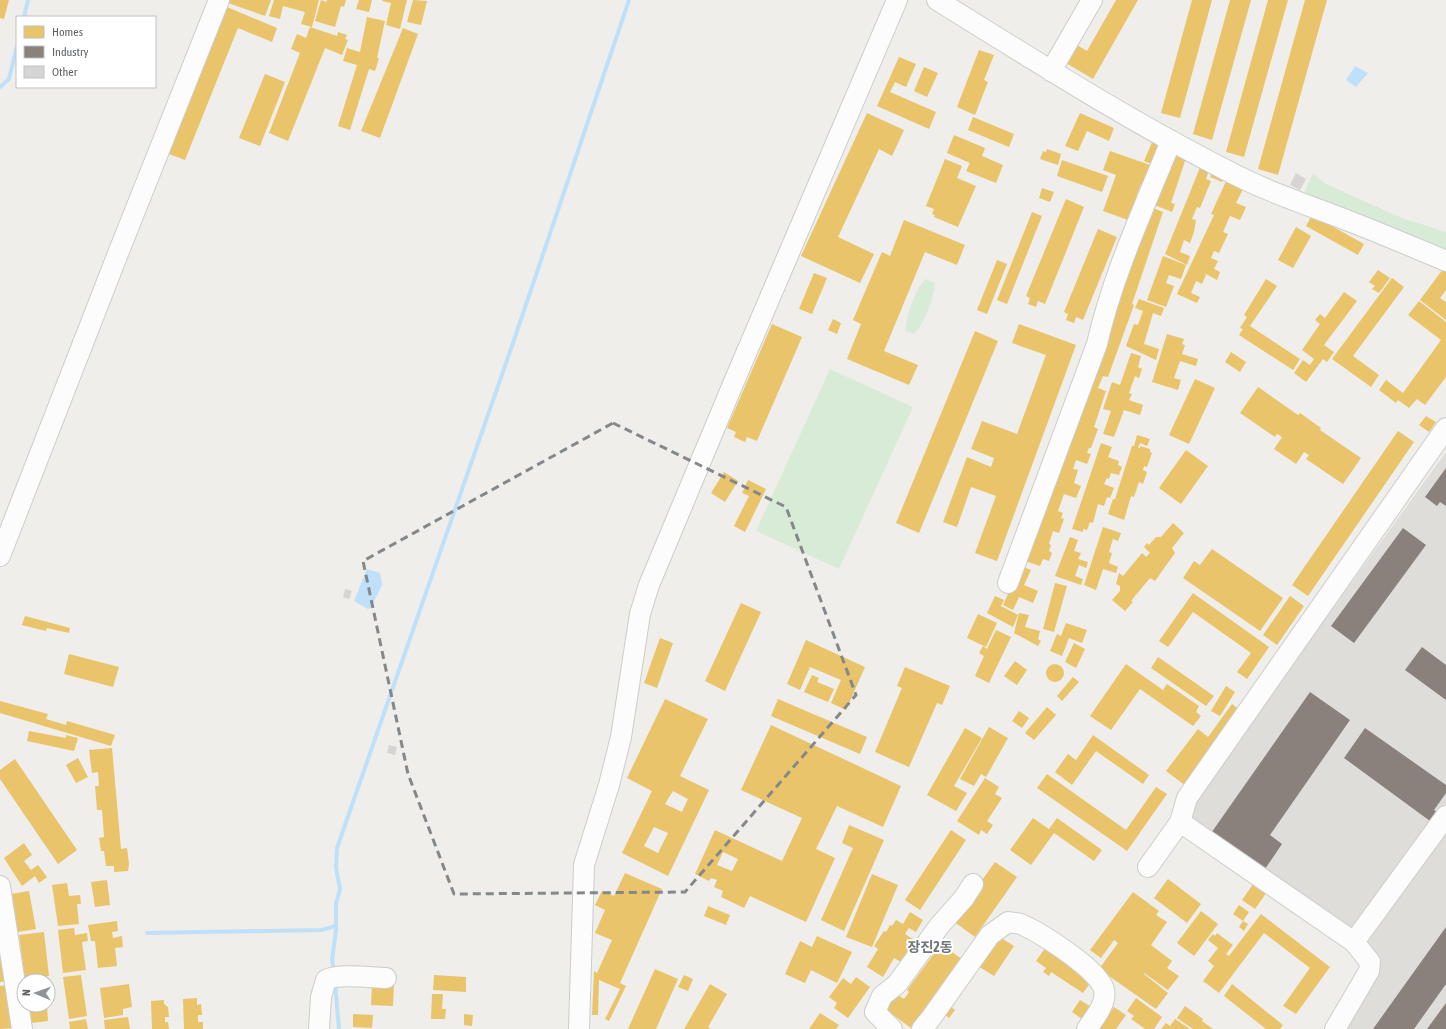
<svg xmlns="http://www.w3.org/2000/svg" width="1446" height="1029" font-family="'Asap Condensed','Noto Sans KR',sans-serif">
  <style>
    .industrial { fill: #dfddda }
    .green { fill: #d8ebd6 }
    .water { fill: #bfe0f9 }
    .homes { fill: #e9c46a; fill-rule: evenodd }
    .industry { fill: #8a817c }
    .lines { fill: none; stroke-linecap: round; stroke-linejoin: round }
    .stream { stroke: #bfe0f9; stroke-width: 4 }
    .building { fill: #d6d5d3 }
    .minor-casing { stroke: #cbcccc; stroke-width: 22 }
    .minor { stroke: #fdfcfc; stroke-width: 20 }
    .marked { fill: none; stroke: #84888a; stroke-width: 3; stroke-dasharray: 8 5; stroke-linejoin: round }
    .labels { text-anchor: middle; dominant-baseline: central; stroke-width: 4; stroke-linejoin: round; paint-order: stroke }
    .quarter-label { font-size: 14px; font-weight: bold; fill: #70757a; stroke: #fff }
  </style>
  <rect width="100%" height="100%" fill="#efeeea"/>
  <polygon class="industrial" points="1446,452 1446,1029 1344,1029 1377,973 1377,954 1193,827 1189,817 1191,805"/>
  <g class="green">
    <polygon points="1313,174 1326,184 1402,218 1446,232 1446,255 1304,193"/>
    <path d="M926 279 934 283C937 291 922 330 913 334L906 331C903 322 918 283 926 279Z"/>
    <polygon points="830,369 913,407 839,569 756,531"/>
  </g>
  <g class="water">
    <polygon points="1355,66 1368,73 1356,87 1346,80"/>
    <polygon points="367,569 380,573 382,585 371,608 368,609 354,601"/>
  </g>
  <g class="homes">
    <polygon points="0,0 9,0 4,19 0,18"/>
    <polygon points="226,0 271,0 265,16 225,2"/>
    <polygon points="274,0 319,0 312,27 301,24 305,12 283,6 280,19 269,16"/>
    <polygon points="321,0 326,2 327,0 346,0 344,7 341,6 335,27 315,21"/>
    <polygon points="359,0 372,0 369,12 356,9"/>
    <polygon points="383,0 407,0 400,29 386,25 391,3 382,1"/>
    <polygon points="413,0 427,1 421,25 407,22"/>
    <polygon points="1116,0 1138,0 1093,79 1066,63 1077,45 1087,51"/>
    <polygon points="1192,0 1212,0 1180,118 1161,113"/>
    <polygon points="1230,0 1251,0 1212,140 1193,134"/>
    <polygon points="1268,0 1288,0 1244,157 1226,152"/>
    <polygon points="1305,0 1327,0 1278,175 1258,169"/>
    <polygon points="227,7 277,28 272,42 238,28 185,160 169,154"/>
    <polygon points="367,17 385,21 377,58 379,58 375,71 369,69 350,130 338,126 357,65 343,61 347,48 360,52"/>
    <polygon points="310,27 337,36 338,32 347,35 345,39 348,40 342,55 325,48 288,141 269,133 300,53 291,49 297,34 306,38"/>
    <polygon points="403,28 418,34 380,138 361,131"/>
    <polygon points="979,50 994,55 984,80 988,82 975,115 957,107"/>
    <polygon points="899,57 916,64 906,87 895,82 890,92 936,112 929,129 877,106"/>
    <polygon points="924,67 938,73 927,97 914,91"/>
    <polygon points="265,74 285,82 260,146 239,138"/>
    <polygon points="867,113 904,130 892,156 879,149 838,237 874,254 860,283 801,256"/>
    <polygon points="1080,113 1114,128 1109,141 1087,131 1078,151 1065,146"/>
    <polygon points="973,117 1014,134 1009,147 968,130"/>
    <polygon points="954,135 985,148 982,156 1003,165 996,183 966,171 970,163 947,153"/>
    <polygon points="1153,140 1165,145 1156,166 1144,161"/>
    <polygon points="1047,149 1061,154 1058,165 1040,159 1043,151 1046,152"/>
    <polygon points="1110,151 1153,166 1146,186 1141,184 1128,220 1103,211 1116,175 1103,170"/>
    <polygon points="1170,151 1186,158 1171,203 1175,204 1172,212 1149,203"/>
    <polygon points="945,159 962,166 957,178 976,186 958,227 934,217 935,215 932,214 934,209 926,206"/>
    <polygon points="1062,160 1108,176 1102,192 1057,176"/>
    <polygon points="1201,165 1210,168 1206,179 1211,181 1200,208 1197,207 1192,219 1196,220 1194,232 1190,243 1184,240 1180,252 1190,256 1187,265 1165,254"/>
    <polygon points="1213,171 1225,176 1222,182 1210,177"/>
    <polygon points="1228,177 1245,185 1236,203 1246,207 1240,220 1230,216 1223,232 1228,234 1219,253 1214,251 1211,258 1218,261 1214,269 1220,272 1217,280 1204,273 1206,275 1202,284 1196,281 1191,293 1200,297 1197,303 1177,294 1214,215 1211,214"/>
    <polygon points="1042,188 1054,192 1050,202 1039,198"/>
    <polygon points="1066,199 1084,207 1045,304 1038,301 1036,307 1028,304 1030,298 1026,296"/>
    <polygon points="1151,207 1163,212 1132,304 1134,305 1108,377 1103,376 1098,388 1106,391 1094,427 1098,429 1091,448 1089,448 1087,453 1091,454 1087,464 1076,460 1073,469 1078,470 1074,483 1081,486 1076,498 1064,494 1058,511 1063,513 1061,518 1064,519 1059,533 1053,531 1049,544 1051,545 1049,551 1052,553 1049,561 1043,559 1040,566 1022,560"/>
    <polygon points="1032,212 1042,216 1007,304 997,300"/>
    <polygon points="1312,215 1364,244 1358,255 1306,226"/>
    <polygon points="904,220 965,245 957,265 925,252 884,351 918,365 909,385 847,359 861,324 853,320 882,252 890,256"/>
    <polygon points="1296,227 1311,236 1293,268 1278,260"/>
    <polygon points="1098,229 1117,237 1083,320 1076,317 1074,323 1066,320 1068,314 1064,312"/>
    <polygon points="1163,256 1186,265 1181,279 1169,275 1166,283 1174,286 1166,307 1147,300"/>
    <polygon points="997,260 1007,264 987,314 977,310"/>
    <polygon points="1443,269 1446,271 1446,290 1440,298 1446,302 1446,320 1420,300"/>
    <polygon points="1378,270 1390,278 1379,293 1372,289 1375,286 1369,282"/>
    <polygon points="814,273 827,278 812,314 799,309"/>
    <polygon points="1392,278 1404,287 1353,356 1379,375 1371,387 1332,359"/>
    <polygon points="1266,279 1277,286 1250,326 1300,359 1293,370 1239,335 1243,329 1240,328 1247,317 1244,315"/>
    <polygon points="1344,292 1357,301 1324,345 1334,352 1327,362 1323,359 1306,382 1294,373 1303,360 1310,365 1314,359 1302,350 1320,324 1315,320 1320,314 1325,318"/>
    <polygon points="1139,299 1164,308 1161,316 1153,313 1144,344 1159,349 1156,360 1126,346 1134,324 1138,325 1143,311 1135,308"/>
    <polygon points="1419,301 1446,322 1446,377 1425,405 1417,399 1409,408 1398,400 1396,403 1379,390 1386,380 1403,393 1441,340 1408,315"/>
    <polygon points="833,319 841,323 837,334 828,330"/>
    <polygon points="772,324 802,337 757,441 747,437 745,442 734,437 736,432 727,428"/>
    <polygon points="1019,324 1076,345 997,561 975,553 996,496 971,487 957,527 943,522 967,457 991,467 994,458 971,449 982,421 1017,434 1046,355 1012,343"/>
    <polygon points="975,331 998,341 919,533 896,523"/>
    <polygon points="1167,334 1184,339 1182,344 1185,345 1182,354 1198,359 1196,366 1180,361 1174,378 1181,380 1178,390 1152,382"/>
    <polygon points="1231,352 1246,362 1240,372 1225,362"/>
    <polygon points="1131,353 1141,356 1138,367 1142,369 1139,378 1135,376 1129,393 1132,394 1129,400 1143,405 1140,415 1124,410 1114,437 1103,434 1111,411 1103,409 1112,382 1120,385"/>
    <polygon points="1195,379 1215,388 1189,444 1169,435"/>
    <polygon points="1258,387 1298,415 1300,413 1321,428 1320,430 1361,458 1343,484 1306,459 1309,455 1304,452 1296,464 1274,449 1282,437 1277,434 1275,437 1240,413"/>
    <polygon points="1426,416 1436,422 1429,432 1419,425"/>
    <polygon points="1398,431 1414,442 1308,596 1292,585"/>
    <polygon points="1137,435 1150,439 1147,446 1140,443 1138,448 1140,448 1140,446 1150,449 1150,452 1152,453 1147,467 1144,466 1143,470 1147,472 1143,484 1139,482 1134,497 1131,496 1124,520 1108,514 1113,499 1115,499 1132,446 1134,446"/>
    <polygon points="1101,443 1112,447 1108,457 1119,461 1118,465 1122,467 1119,475 1111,473 1109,479 1107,478 1104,484 1114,488 1110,498 1107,497 1104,506 1098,504 1093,523 1090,522 1087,530 1083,529 1083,532 1072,529"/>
    <polygon points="1186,450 1208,466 1181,504 1159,488"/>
    <polygon points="724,472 738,481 725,502 711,493"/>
    <polygon points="748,480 766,489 745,532 734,526 749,496 742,493"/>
    <polygon points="1173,523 1184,533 1172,548 1175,553 1155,581 1150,578 1131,601 1133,602 1125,611 1112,600 1120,591 1120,586 1116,584 1119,573 1123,576 1142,553 1146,557 1150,553 1144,547 1147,543 1149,545 1156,537 1161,537"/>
    <polygon points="1103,527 1121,533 1118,541 1113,539 1109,552 1112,553 1109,563 1118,567 1116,573 1103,569 1096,590 1084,585"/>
    <polygon points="1070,537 1078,540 1074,551 1081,553 1078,559 1088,562 1086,568 1079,565 1075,576 1083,579 1081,585 1055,576"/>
    <polygon points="1212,549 1283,598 1260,631 1183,578 1194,561 1200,565"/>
    <polygon points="1021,566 1031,570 1024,585 1038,591 1033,603 1019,597 1013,610 1003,605"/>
    <polygon points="1055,583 1067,586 1054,632 1043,629"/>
    <polygon points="1193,593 1269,647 1247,679 1237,672 1251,653 1193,612 1168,647 1159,641"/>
    <polygon points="995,596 1004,600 1001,606 1018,615 1013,627 987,613"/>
    <polygon points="1290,596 1304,606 1277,645 1263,635"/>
    <polygon points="741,603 761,612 725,691 705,681"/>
    <polygon points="1019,613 1029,615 1025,627 1040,631 1038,639 1041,641 1038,646 1014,633"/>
    <polygon points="978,614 997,623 986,647 967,638"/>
    <polygon points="25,616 70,628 69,633 47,628 46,631 22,625"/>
    <polygon points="1066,623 1087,630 1082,643 1069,638 1062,656 1050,651 1057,634 1061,636"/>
    <polygon points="996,630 1011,637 989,683 975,676 984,656 979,653 983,646 987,649"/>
    <polygon points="660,638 673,643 657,688 644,683"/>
    <polygon points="806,640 865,667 846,710 831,703 841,680 810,667 800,690 787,684"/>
    <polygon points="1074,643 1085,649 1076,668 1065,662"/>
    <polygon points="69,654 119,667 113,687 64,674"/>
    <polygon points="1158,657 1214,696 1206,706 1151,668"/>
    <polygon points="1015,661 1027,670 1017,685 1004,676"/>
    <polygon points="1126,664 1163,690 1167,684 1199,706 1196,712 1201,716 1193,726 1140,689 1111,730 1090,716"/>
    <circle cx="1055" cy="673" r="9"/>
    <polygon points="905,667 950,686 942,705 937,703 909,767 875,752 902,688 897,686"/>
    <polygon points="812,675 819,678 817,682 834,689 828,702 804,692"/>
    <polygon points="1073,677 1079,682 1062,701 1057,696"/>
    <polygon points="1226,686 1235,692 1220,716 1211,711"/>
    <path d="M665 699 708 719 680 776 709 790 668 876 622 853 652 791 627 778ZM673 791 688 799 682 812 665 804ZM654 827 668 833 658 853 644 846Z"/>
    <polygon points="778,699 867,737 860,754 771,716"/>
    <polygon points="0,701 48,714 46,719 66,725 67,721 115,735 111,746 0,713"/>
    <polygon points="1232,704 1241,711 1186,786 1166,771 1198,729 1208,737"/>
    <polygon points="1047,707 1056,715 1034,740 1025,733"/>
    <polygon points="1019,711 1029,718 1022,728 1012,721"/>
    <path d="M771 725 901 786 883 827 837 806 816 849 835 858 806 922 750 896 744 908 721 897 723 891 714 887 717 880 711 878 709 881 695 874 715 830 782 861 802 818 741 790ZM723 852 738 859 732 871 717 865Z"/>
    <polygon points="989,727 1008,738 986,777 981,774 974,786 960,779"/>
    <polygon points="965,728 982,738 954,786 967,793 956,811 927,795"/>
    <polygon points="29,731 66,738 66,735 78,738 74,751 27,741"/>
    <polygon points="1093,735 1149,775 1143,784 1096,751 1072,785 1055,772 1068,754 1076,760"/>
    <polygon points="112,748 121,849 127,848 129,864 128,871 114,872 114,866 106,866 104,851 101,851 99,838 104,837 102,810 97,810 95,786 99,786 98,772 92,773 89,750"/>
    <polygon points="78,758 88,777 76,783 66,765"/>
    <polygon points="15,759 77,850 58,864 0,779 0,770"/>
    <polygon points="1047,774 1126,830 1156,787 1167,794 1127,851 1037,788"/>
    <polygon points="985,778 999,787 995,794 1002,798 987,821 993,825 987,834 981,830 979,835 957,821"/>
    <polygon points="1033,818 1049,829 1057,818 1102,850 1094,861 1054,833 1031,865 1010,850"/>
    <polygon points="849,825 884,840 844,931 821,920 853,848 842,843"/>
    <polygon points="951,830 966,840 920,910 905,900"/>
    <polygon points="24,843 32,855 24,861 31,870 38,865 47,877 39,883 35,876 22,886 4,858"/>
    <polygon points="995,862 1017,877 975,937 953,921"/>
    <polygon points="625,873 662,889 620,983 626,986 609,1021 605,1019 620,989 599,980 598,1015 592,1015 594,971 597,973 612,940 595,933 605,910 595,905 602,891 614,896"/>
    <polygon points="872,874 898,885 872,947 846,937"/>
    <polygon points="1168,879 1201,904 1187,923 1154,898"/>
    <polygon points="107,880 110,905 95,907 91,882"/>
    <polygon points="1256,880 1269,889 1255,909 1242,900"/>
    <polygon points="67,883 69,896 80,895 81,904 77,904 79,924 58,926 52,885"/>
    <polygon points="29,891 36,929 18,932 11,894"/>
    <polygon points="1133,892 1159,911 1156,915 1167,922 1151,945 1172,961 1167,968 1179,976 1168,990 1144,973 1144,974 1168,993 1156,1009 1099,969 1118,943 1114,940 1101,958 1090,950"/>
    <polygon points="1239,905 1249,912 1243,921 1233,914"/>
    <polygon points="708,906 730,915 726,925 704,916"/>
    <polygon points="1201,911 1218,924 1194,956 1177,943"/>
    <polygon points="910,912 923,920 916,932 909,928 905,934 916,941 903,963 894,958 883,977 867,967 878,949 874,946 884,931 886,932 890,925 892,926 896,920 903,924"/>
    <polygon points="1261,914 1330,967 1296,1014 1283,1006 1310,968 1264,933 1219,993 1203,981 1214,966 1208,961 1218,948 1208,940 1213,934 1215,936 1217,933 1233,945 1226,954 1229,956"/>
    <polygon points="117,921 118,931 112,932 113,938 122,936 123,947 115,948 117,966 98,968 95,941 91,941 88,925"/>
    <polygon points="1243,921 1248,924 1244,931 1239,927"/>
    <polygon points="74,928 75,935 87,933 88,941 82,942 86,970 63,973 58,930"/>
    <polygon points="44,932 49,976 25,979 19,935"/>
    <polygon points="817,936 852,952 837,983 811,970 805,983 785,974 800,941 812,947"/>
    <polygon points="998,936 1014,946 994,976 978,966"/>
    <polygon points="0,941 7,981 0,982"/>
    <polygon points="941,944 963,960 929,1006 927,1005 911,1028 884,1008 895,993 904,999 909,992 907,990"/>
    <polygon points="1046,947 1093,979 1083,993 1051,972 1049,976 1043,972 1046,968 1036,961"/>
    <polygon points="655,969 678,979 656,1029 628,1029"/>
    <polygon points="81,975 87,1016 69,1019 63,977"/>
    <polygon points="434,975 466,977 466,992 433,990"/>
    <polygon points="684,975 693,979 688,991 678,987"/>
    <polygon points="856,977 870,987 848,1018 834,1008 837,1003 829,997 843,978 851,984"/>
    <polygon points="372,983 394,984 393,1006 371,1005"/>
    <polygon points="129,984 132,1007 123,1009 123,1015 104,1018 100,988"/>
    <polygon points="710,984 727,994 708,1027 711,1029 684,1029"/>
    <polygon points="1232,984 1283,1025 1280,1029 1266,1029 1224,996"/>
    <polygon points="7,985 13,1028 0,1029 0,986"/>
    <polygon points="432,994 443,994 442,1009 446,1009 445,1019 431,1019"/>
    <polygon points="197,998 197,1005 201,1004 202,1015 198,1015 198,1022 203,1022 203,1029 184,1029 183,999"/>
    <polygon points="1136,998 1162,1017 1154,1029 1145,1029 1131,1019 1134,1016 1127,1011"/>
    <polygon points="164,1000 164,1004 168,1007 169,1017 165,1017 165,1022 168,1022 169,1029 152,1029 151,1001"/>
    <polygon points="1080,1000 1093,1008 1085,1021 1072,1012"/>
    <polygon points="29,1005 47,1005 48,1021 31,1023"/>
    <polygon points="949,1005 955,1010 949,1018 943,1013"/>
    <polygon points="1185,1006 1203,1019 1202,1021 1213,1029 1193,1029 1177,1018"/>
    <polygon points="1114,1007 1126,1015 1116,1029 1098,1029"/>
    <polygon points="820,1013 839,1025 836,1029 809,1029"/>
    <polygon points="353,1014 373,1015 372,1028 353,1027"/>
    <polygon points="464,1014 473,1015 472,1026 464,1025"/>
    <polygon points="128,1017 130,1029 105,1029 104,1020"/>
    <polygon points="86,1019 88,1029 70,1029 69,1022"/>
    <polygon points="1175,1019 1190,1029 1161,1029 1166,1023 1170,1026"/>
  </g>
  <g class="industry">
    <polygon points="1446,468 1446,506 1440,502 1437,506 1425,497"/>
    <polygon points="1403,528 1426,545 1354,643 1331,626"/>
    <polygon points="1422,647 1446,665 1446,700 1405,670"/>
    <polygon points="1310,692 1350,720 1270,835 1282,844 1265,869 1209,836"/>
    <polygon points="1365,728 1446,785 1446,793 1434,810 1437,812 1430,821 1344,758"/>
    <polygon points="1446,927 1446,984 1414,1029 1373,1029"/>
    <polygon points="1446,1003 1446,1029 1427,1029"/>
  </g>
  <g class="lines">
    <g class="stream">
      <polyline points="24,17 28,0"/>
      <polyline points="0,87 9,79 17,46"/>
      <polyline points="147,933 321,930 336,926"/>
      <polyline points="334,971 332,960 336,930 336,904 340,889 336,868 337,848 513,343 629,0"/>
      <polyline points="335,982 339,1029"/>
    </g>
  </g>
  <g class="building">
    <polygon points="1296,173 1306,179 1300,190 1290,185"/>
    <polygon points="345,589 352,591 349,599 343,597"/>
    <polygon points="389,745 397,747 395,755 387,753"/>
  </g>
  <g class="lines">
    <defs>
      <g id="minor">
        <path d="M937 0C1032 59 1126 119 1226 170 1267 192 1311 206 1354 223 1385 235 1415 248 1446 261"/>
        <polyline points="1051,71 1092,0"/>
        <polyline points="0,556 119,251 219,0"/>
        <path d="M1008 583 1097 344C1113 274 1144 208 1171 141"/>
        <polyline points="1180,822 1354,942 1370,962 1369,971 1335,1029"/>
        <polyline points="1148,867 1180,822 1187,798 1446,428"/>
        <polyline points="0,886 22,1029"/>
        <polyline points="1354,942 1446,816"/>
        <path d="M319 1029 321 997 326 980C337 973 372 978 386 978"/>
        <polyline points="579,1029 584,865 609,785 621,737 640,614 649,585 733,384 897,0"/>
        <polyline points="892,1029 875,1012 882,996 897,984 940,925 964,898 973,884"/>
        <path d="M922 1029 931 1018 990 935 1008 922C1013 923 1019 923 1023 925 1042 934 1100 970 1104 990 1107 1004 1094 1018 1087 1029"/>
      </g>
    </defs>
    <use href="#minor" class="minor-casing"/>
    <use href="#minor" class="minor"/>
  </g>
  <path class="marked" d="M613 423 786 507 856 695 685 892 454 894 408 774 363 561Z"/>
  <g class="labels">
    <g class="quarter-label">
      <text x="930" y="947">장진2동</text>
    </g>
  </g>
  <rect x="16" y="16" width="140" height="72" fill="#ffffff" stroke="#bfc1c3"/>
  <rect x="24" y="26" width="20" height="12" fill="#e9c46a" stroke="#bfc1c3"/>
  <text x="52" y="36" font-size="12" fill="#5f6368">Homes</text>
  <rect x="24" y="46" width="20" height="12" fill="#8a817c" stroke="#bfc1c3"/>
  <text x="52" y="56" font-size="12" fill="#5f6368">Industry</text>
  <rect x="24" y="66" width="20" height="12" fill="#d6d5d3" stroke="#bfc1c3"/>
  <text x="52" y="76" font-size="12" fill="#5f6368">Other</text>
  <g transform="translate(36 993) rotate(272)"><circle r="19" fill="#ffffff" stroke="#bfc1c3"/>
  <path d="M0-3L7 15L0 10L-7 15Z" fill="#919496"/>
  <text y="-6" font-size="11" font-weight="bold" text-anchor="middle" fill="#5f6368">N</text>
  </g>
</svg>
